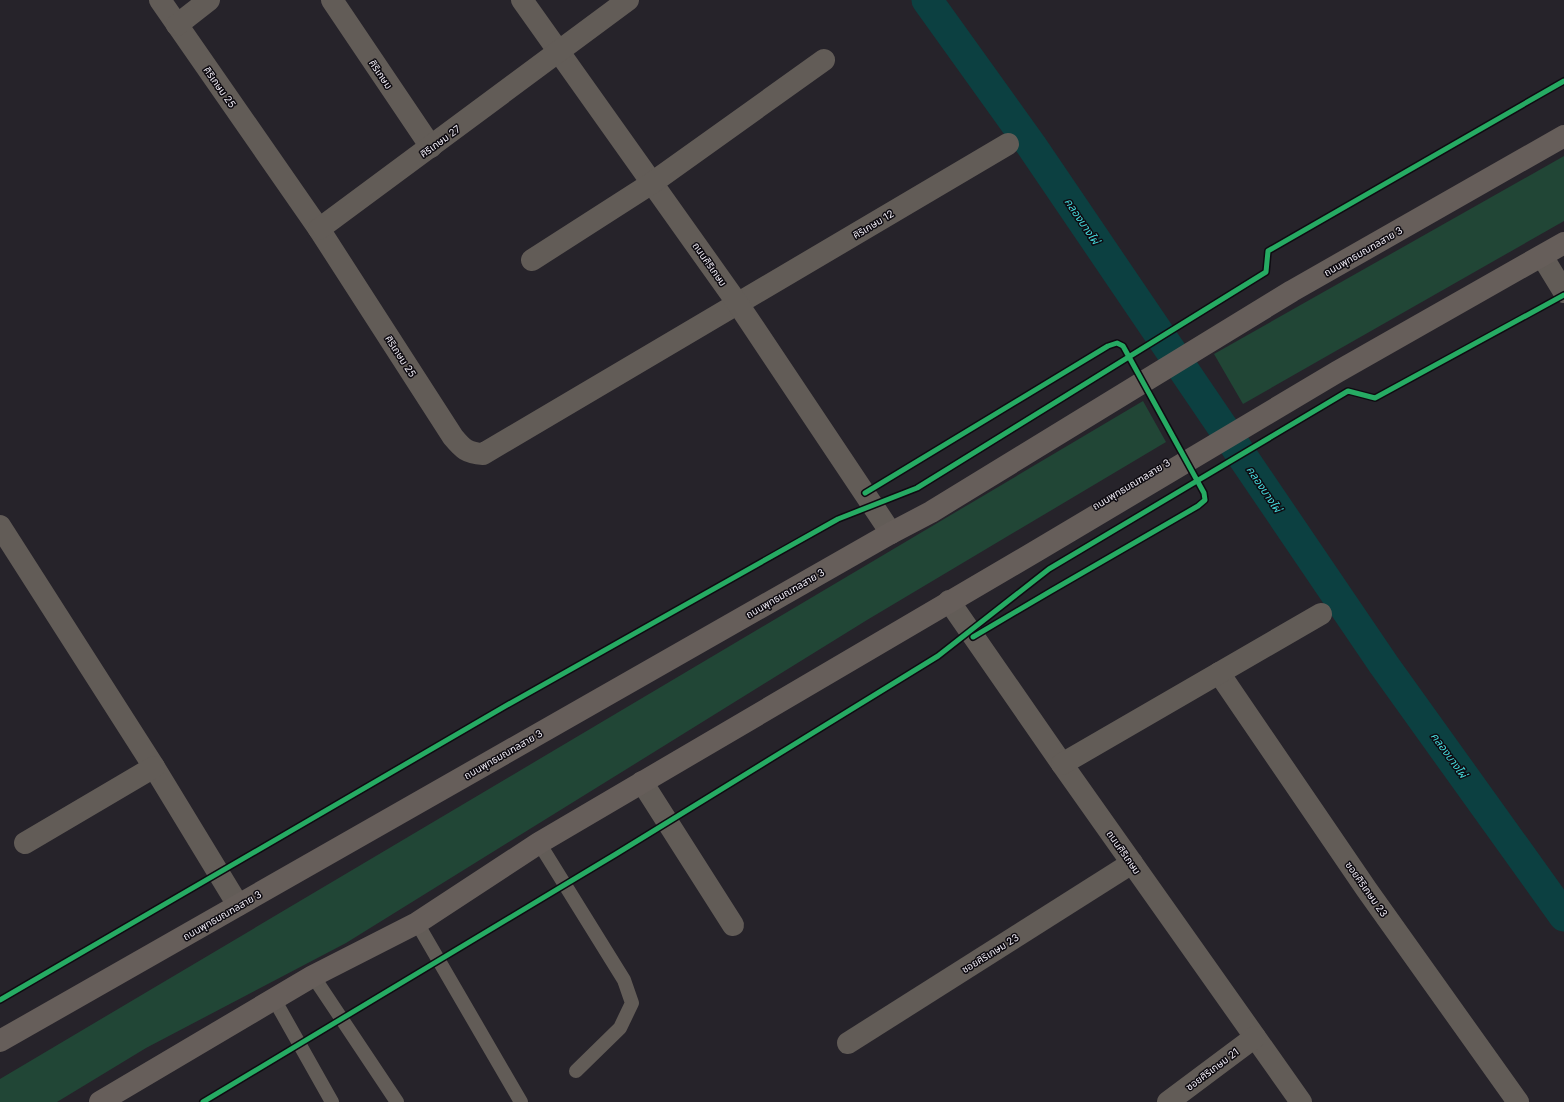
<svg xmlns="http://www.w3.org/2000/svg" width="1564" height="1102" font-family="Inter,'Noto Sans Thai',sans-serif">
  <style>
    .green { fill: #214636 }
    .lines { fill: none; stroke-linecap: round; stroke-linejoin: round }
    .canal { stroke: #0c4041; stroke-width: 31 }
    .service { stroke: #625c57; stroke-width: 14 }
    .minor { stroke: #625c57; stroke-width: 22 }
    .secondary { stroke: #665e5a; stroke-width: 22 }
    .cycleway-casing { stroke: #0e0b11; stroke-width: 8 }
    .cycleway { stroke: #26ab63; stroke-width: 5 }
    .labels { text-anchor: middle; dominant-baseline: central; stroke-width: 3; stroke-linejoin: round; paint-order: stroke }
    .street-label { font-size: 10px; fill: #efebf4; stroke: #0e0b11 }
    .water-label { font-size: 11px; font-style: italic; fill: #45d9db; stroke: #0e0b11 }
  </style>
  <rect width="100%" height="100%" fill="#26232a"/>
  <g class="green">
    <polygon points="1564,156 1564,221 1243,404 1214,354"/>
    <polygon points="1143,401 1166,442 867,620 346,943 146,1048 57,1102 0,1102 0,1079"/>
  </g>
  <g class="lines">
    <polyline class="canal" points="927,0 1031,145 1384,665 1564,916"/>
    <g class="service">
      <polyline points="539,843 624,980 632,1003 620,1028 576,1071"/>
      <polyline points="417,923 521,1102"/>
      <polyline points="313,976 397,1102"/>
      <polyline points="274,999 332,1102"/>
    </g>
    <g class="minor">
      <path d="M160 0 319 229 453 437C463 449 467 453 483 454L1008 144"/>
      <polyline points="332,0 431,147"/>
      <polyline points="522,0 738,304 891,533"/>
      <polyline points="177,25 209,0"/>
      <polyline points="319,229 628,0"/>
      <polyline points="1542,256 1564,292"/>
      <polyline points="532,260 652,183 824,60"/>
      <polyline points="0,526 154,767 238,905"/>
      <polyline points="949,601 1062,764 1301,1102"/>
      <polyline points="1219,673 1367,890 1518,1102"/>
      <polyline points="1062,764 1321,614"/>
      <polyline points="642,782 733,925"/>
      <polyline points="25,843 154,767"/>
      <polyline points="848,1043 1132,863"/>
      <polyline points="1168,1102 1255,1037"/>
    </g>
    <g class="secondary">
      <polyline points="0,1041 891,533 931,512 1292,291 1564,136"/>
      <polyline points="100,1102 313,976 417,923 539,843 1038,550 1337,372 1564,243"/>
    </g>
    <defs>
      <g id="cycleway">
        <polyline points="865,493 1108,346 1117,343 1123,346 1204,493 1205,500 1198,506 1051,591 973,637"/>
        <polyline points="0,1000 509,704 838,519 917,488 1266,272 1268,251 1564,81"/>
        <polyline points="203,1102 616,854 938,656 1049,569 1348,391 1375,398 1564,295"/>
      </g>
    </defs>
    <use href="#cycleway" class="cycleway-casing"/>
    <use href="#cycleway" class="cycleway"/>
  </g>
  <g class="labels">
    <g class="street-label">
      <text transform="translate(381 74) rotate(56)">ศิริเกษม</text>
      <text transform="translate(220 87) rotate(55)">ศิริเกษม 25</text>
      <text transform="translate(440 141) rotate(-36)">ศิริเกษม 27</text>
      <text transform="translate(873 224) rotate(-31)">ศิริเกษม 12</text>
      <text transform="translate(1363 251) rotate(-30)">ถนนพุทธมณฑลสาย 3</text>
      <text transform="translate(710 264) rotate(55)">ถนนศิริเกษม</text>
      <text transform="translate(401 356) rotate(57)">ศิริเกษม 25</text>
      <text transform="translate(1131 484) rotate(-31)">ถนนพุทธมณฑลสาย 3</text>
      <text transform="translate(785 593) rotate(-30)">ถนนพุทธมณฑลสาย 3</text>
      <text transform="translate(503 754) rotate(-30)">ถนนพุทธมณฑลสาย 3</text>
      <text transform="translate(1124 852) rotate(55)">ถนนศิริเกษม</text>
      <text transform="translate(1367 889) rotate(55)">ซอยศิริเกษม 23</text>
      <text transform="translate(222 915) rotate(-30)">ถนนพุทธมณฑลสาย 3</text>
      <text transform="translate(990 953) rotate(-32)">ซอยศิริเกษม 23</text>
      <text transform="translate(1212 1069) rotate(-37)">ซอยศิริเกษม 21</text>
    </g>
    <g class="water-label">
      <text transform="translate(1082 221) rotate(56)">คลองบางไผ่</text>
      <text transform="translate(1264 489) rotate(56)">คลองบางไผ่</text>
      <text transform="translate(1449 755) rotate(54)">คลองบางไผ่</text>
    </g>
  </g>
</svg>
